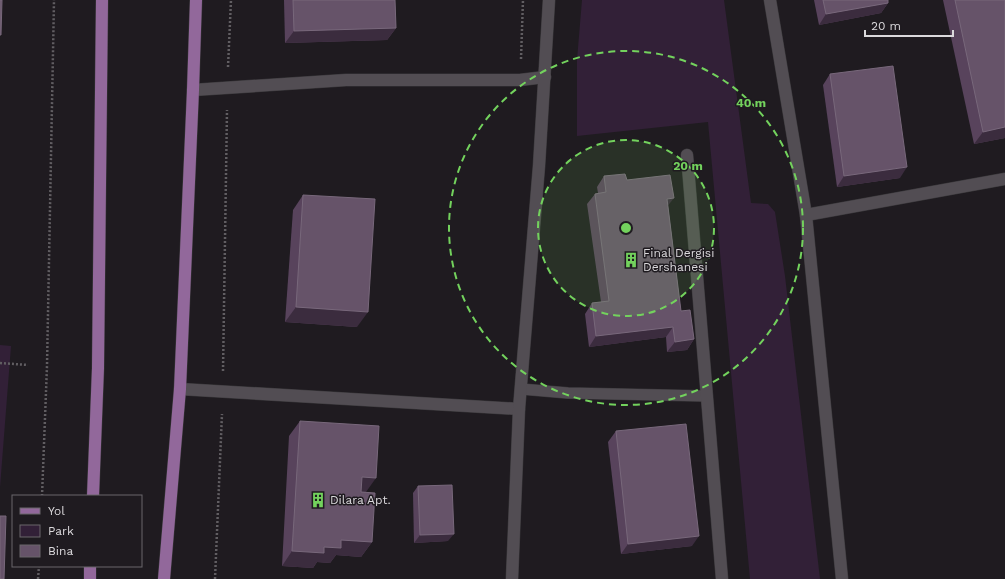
<svg xmlns="http://www.w3.org/2000/svg" width="1005" height="579" font-family="'Work Sans',sans-serif">
  <style>
    .green { fill: #322037 }
    .lines { fill: none; stroke-linecap: round; stroke-linejoin: round }
    .service-casing { stroke: #3b393c; stroke-width: 12 }
    .minor-casing { stroke: #3b393c; stroke-width: 13 }
    .primary-casing { stroke: #3b393c; stroke-width: 13 }
    .path { stroke: #615e62; stroke-width: 2.5; stroke-dasharray: 2 2; stroke-linecap: butt }
    .service { stroke: #524d53; stroke-width: 11 }
    .minor { stroke: #524d53; stroke-width: 12 }
    .primary { stroke: #92689b; stroke-width: 12 }
    .wall { fill: #58435c }
    .shaded-wall { fill: #3b2c3e }
    .building { fill: #665369; stroke: #78687b }
    .ring { fill: none; stroke: #73d25d; stroke-width: 2; stroke-dasharray: 7 5 }
    .labels { text-anchor: middle; dominant-baseline: central; stroke-width: 3; stroke-linejoin: round; paint-order: stroke }
    .poi-label { font-size: 12px; fill: #dbd9dc; stroke: #1f1b20; text-anchor: start }
    .centre { fill: #73d25d; stroke: #1f1b20; stroke-width: 2 }
    .ring-label { font-size: 12px; text-anchor: middle; font-weight: bold; fill: #73d25d; stroke: #1f1b20; stroke-width: 3; stroke-linejoin: round; paint-order: stroke }
  </style>
  <rect width="100%" height="100%" fill="#1f1b20"/>
  <g class="green">
    <polygon points="582,0 724,0 751,203 768,204 775,212 785,276 820,579 750,579 708,122 577,136 577,60"/>
    <polygon points="0,345 11,346 0,487"/>
  </g>
  <g class="lines">
    <defs>
      <polyline id="service" points="521,389 568,393 707,396"/>
      <g id="minor">
        <polyline points="770,0 806,215 842,579"/>
        <polyline points="193,90 346,80 520,80 545,77"/>
        <polyline points="687,155 722,579"/>
        <polyline points="806,215 1005,179"/>
        <polyline points="180,389 519,409"/>
        <polyline points="512,579 519,409 539,166 549,0"/>
      </g>
      <g id="primary">
        <polyline points="93,496 98,368 102,0"/>
        <polyline points="90,579 90,566"/>
        <polyline points="164,579 180,389 193,90 196,0"/>
      </g>
    </defs>
    <use href="#service" class="service-casing"/>
    <use href="#minor" class="minor-casing"/>
    <use href="#primary" class="primary-casing"/>
    <g class="path">
      <polyline points="521,59 523,0"/>
      <polyline points="228,67 231,0"/>
      <polyline points="0,363 28,365"/>
      <polyline points="223,371 227,110"/>
      <polyline points="42,496 47,366 54,0"/>
      <polyline points="38,579 39,566"/>
      <polyline points="215,579 222,414"/>
    </g>
    <use href="#service" class="service"/>
    <use href="#minor" class="minor"/>
    <use href="#primary" class="primary"/>
  </g>
  <g class="wall">
    <polygon points="284,0 395,0 396,28 387,40 285,43"/>
    <polygon points="814,0 888,0 888,3 881,13 819,25"/>
    <polygon points="943,0 1005,0 1005,138 974,144"/>
    <polygon points="830,74 900,178 837,187 823,85"/>
    <polygon points="604,176 627,180 668,206 681,311 694,339 687,350 667,352 666,337 589,347 585,314 592,303 601,302 587,204 595,194 598,193 597,187"/>
    <polygon points="303,195 357,327 285,322 293,210"/>
    <polygon points="300,421 366,492 372,542 361,557 336,555 330,563 317,562 313,568 282,566 289,436"/>
    <polygon points="616,431 692,546 621,554 608,442"/>
    <polygon points="418,486 448,541 414,543 413,493"/>
  </g>
  <g class="shaded-wall">
    <polygon points="888,3 881,13 819,25 826,14"/>
    <polygon points="396,28 387,40 285,43 294,31"/>
    <polygon points="1005,127 1005,138 974,144 983,132"/>
    <polygon points="907,167 900,178 837,187 844,176"/>
    <polygon points="674,198 666,208 667,199"/>
    <polygon points="296,307 368,312 357,327 285,322"/>
    <polygon points="673,327 666,337 589,347 596,336"/>
    <polygon points="694,339 687,350 667,352 675,342"/>
    <polygon points="362,477 376,478 366,492 352,492"/>
    <polygon points="454,534 448,541 414,543 420,535"/>
    <polygon points="699,536 692,546 621,554 628,544"/>
    <polygon points="341,540 372,542 361,557 336,555 330,563 317,562 313,568 282,566 292,551 324,547"/>
  </g>
  <g class="building">
    <polygon points="0,0 2,0 1,35 0,35"/>
    <polygon points="293,0 395,0 396,28 294,31"/>
    <polygon points="823,0 888,0 888,3 826,14"/>
    <polygon points="955,0 1005,0 1005,127 983,132"/>
    <polygon points="893,66 907,167 844,176 830,74"/>
    <polygon points="625,174 627,180 670,175 674,198 667,199 681,311 690,310 694,339 675,342 673,327 596,336 592,303 609,301 595,194 606,192 604,176"/>
    <polygon points="303,195 375,199 368,312 296,307"/>
    <polygon points="300,421 379,426 376,478 362,477 361,492 375,493 372,542 341,540 341,548 324,547 324,553 292,551"/>
    <polygon points="686,424 699,536 628,544 616,431"/>
    <polygon points="452,485 454,534 420,535 418,486"/>
    <polygon points="0,516 6,516 4,579 0,579"/>
  </g>
  <circle cx="626" cy="228" r="88" fill="#73d25d" fill-opacity=".12"/>
  <g class="ring">
    <circle cx="626" cy="228" r="88"/>
    <circle cx="626" cy="228" r="177"/>
  </g>
  <defs>
    <symbol id="building-bare" viewBox="-9 -9 18 18"><path d="M-4-6H4V6H1V3H-1V6H-4ZM-2.5-4.3h1.7v1.8h-1.7ZM.8-4.3h1.7v1.8H.8ZM-2.5-1h1.7V.8h-1.7ZM.8-1h1.7V.8H.8Z" fill="#73d25d" stroke="#1f1b20" stroke-width="2.5" paint-order="stroke"/></symbol>
  </defs>
  <g fill-rule="evenodd">
    <use href="#building-bare" x="620" y="249" width="22" height="22"/>
    <use href="#building-bare" x="307" y="489" width="22" height="22"/>
  </g>
  <g class="labels">
    <g class="poi-label">
      <text x="643" y="253">Final Dergisi<tspan x="643" dy="14">Dershanesi</tspan></text>
      <text x="330" y="500">Dilara Apt.</text>
    </g>
  </g>
  <circle cx="626" cy="228" r="6" class="centre"/>
  <g class="ring-label">
    <text x="751" y="107">40 m</text>
    <text x="688" y="170">20 m</text>
  </g>
  <rect x="12" y="495" width="130" height="72" fill="#1f1b20" stroke="#6a676b"/>
  <rect x="20" y="508" width="20" height="6" fill="#92689b" stroke="#6a676b"/>
  <text x="48" y="515" font-size="12" fill="#dbd9dc">Yol</text>
  <rect x="20" y="525" width="20" height="12" fill="#322037" stroke="#6a676b"/>
  <text x="48" y="535" font-size="12" fill="#dbd9dc">Park</text>
  <rect x="20" y="545" width="20" height="12" fill="#665369" stroke="#6a676b"/>
  <text x="48" y="555" font-size="12" fill="#dbd9dc">Bina</text>
  <path d="M865 30v6h88v-6" fill="none" stroke="#dbd9dc" stroke-width="2"/>
  <text x="871" y="30" font-size="12" fill="#dbd9dc" stroke="#1f1b20" stroke-width="3" paint-order="stroke">20 m</text>
</svg>
